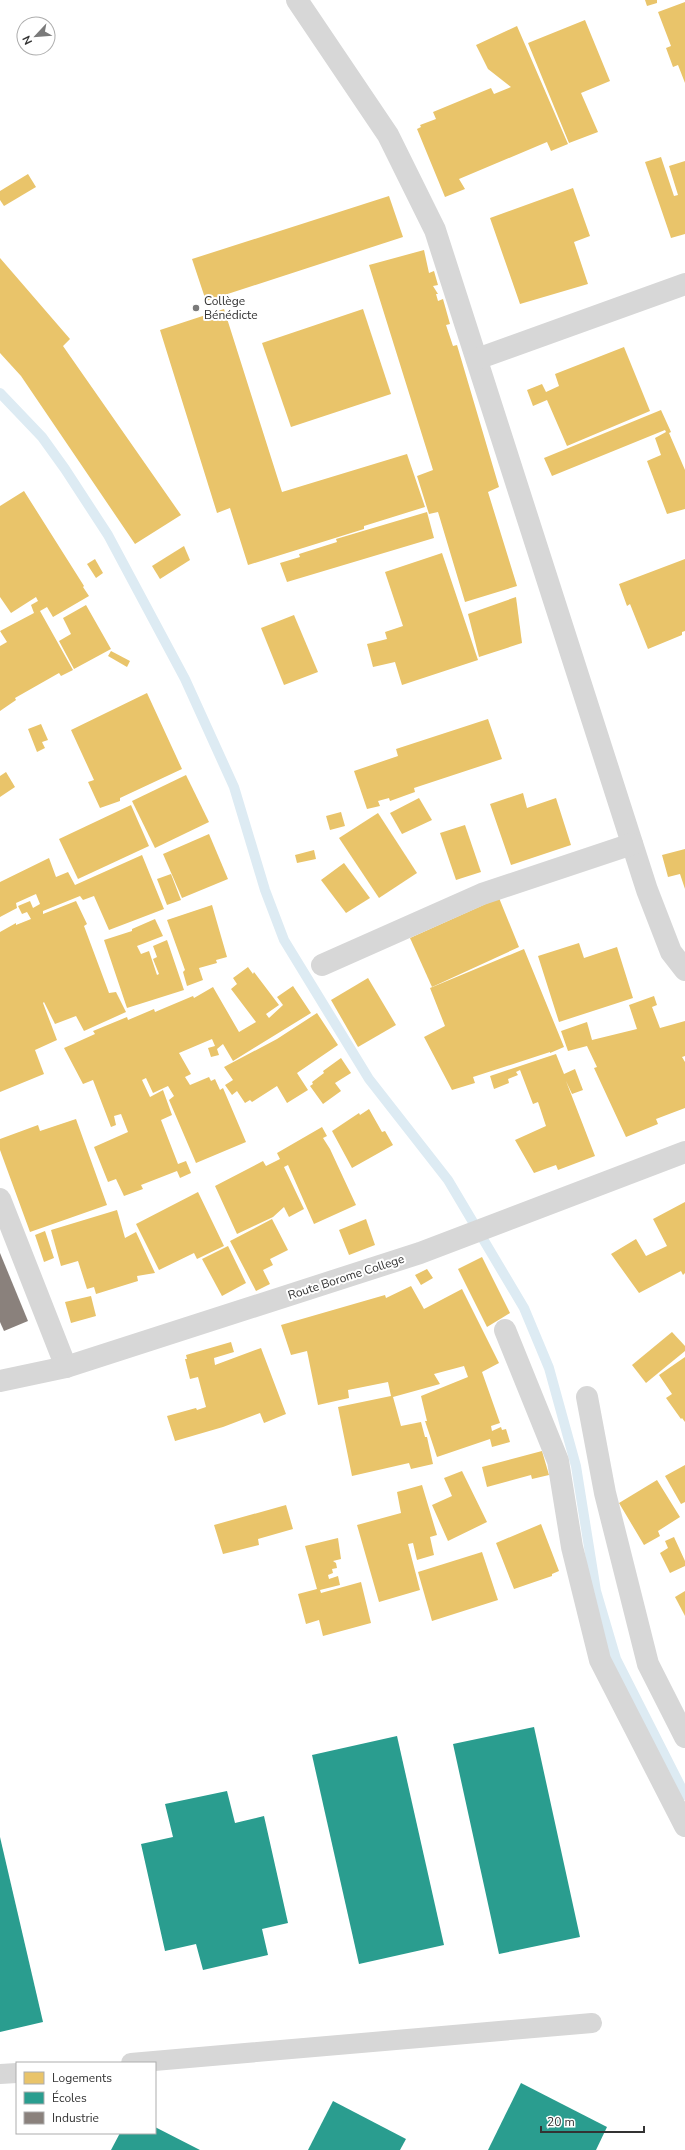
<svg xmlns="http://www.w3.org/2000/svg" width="685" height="2150" font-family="'Nunito Sans',sans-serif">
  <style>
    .homes { fill: #e9c46a }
    .schools { fill: #2a9d8f }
    .industry { fill: #8a817c }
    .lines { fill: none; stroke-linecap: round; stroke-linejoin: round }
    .stream { stroke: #ddebf3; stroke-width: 10 }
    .service { stroke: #d7d7d7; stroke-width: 20 }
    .minor { stroke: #d7d7d7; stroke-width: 22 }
    .poi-dot { fill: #7a7a7a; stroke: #fff; stroke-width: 1.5 }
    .labels { text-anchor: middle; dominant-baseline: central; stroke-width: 4; stroke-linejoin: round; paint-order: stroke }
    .poi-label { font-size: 12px; fill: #333; stroke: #fff; text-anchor: start }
    .street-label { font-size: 12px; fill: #333; stroke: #fff }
  </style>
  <rect width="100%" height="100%" fill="#fff"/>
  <g class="homes">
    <polygon points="645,0 657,0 657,3 647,6"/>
    <polygon points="685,2 685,83 678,65 673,67 666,48 671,46 658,12"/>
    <polygon points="585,20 610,81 581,93 598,132 569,143 528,43"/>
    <polygon points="517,26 568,144 551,151 547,142 459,179 465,189 445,197 417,129 421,127 420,125 436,119 433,112 491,88 494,94 511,87 488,69 476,45"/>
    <polygon points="661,157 674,196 678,195 669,166 685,161 685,234 671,238 645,162"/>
    <polygon points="28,174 36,187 4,206 0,200 0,191"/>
    <polygon points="573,188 590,236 574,242 588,284 520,304 490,218"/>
    <polygon points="389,196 403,237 206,301 192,259"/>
    <polygon points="424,250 429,273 434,271 438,285 433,286 438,294 436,294 438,301 443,299 450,324 446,325 453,346 457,345 499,487 488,492 517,586 465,602 438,512 429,514 417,476 433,470 369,265"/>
    <polygon points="0,258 70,339 63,346 181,515 135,544 21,376 0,353"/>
    <polygon points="224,309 282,492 407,454 425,507 364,526 364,529 248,565 230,508 217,513 160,330"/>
    <polygon points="363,309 391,394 291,427 262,343"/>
    <polygon points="624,347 650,411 567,446 547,400 533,406 527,390 542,384 546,392 559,386 555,374"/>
    <polygon points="661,410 671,432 669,433 685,470 685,509 667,514 647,461 661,455 655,438 666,432 665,430 552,476 544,458"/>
    <polygon points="24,491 84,586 83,587 89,596 53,617 47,607 40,611 73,670 61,676 59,673 15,698 16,700 0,711 0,646 7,642 0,631 34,613 31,605 38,601 36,597 11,613 0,597 0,506"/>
    <polygon points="427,512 434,538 287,582 280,563 300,557 299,554 337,542 336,539"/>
    <polygon points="184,546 190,560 160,579 152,566"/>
    <polygon points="442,553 478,660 402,685 395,662 373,667 367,644 387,639 385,632 403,626 385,572"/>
    <polygon points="95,559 103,573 96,578 87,564"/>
    <polygon points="685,559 685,631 682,632 682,635 648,649 630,604 627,606 619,584"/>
    <polygon points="516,597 522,643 479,657 468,614"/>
    <polygon points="86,605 111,649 74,669 59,641 71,634 63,618"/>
    <polygon points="294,615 318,672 284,685 261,628"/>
    <polygon points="111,651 130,661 127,667 108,656"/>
    <polygon points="147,693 182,769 120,798 120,801 100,808 88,782 94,780 71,730"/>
    <polygon points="488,719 502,759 414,788 415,792 390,801 389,798 378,801 380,806 367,809 354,771 398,756 396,749"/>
    <polygon points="41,724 48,740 42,742 45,748 37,752 28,729"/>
    <polygon points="6,772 15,787 0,797 0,776"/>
    <polygon points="186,775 209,822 155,848 132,801"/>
    <polygon points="523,793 527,808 556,798 571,845 511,865 490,804"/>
    <polygon points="419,798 432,820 402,834 390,813"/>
    <polygon points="131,805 149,846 78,879 59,839"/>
    <polygon points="341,812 345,826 330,830 326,816"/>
    <polygon points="378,813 417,873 379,898 339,838"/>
    <polygon points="465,825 481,872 456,880 440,833"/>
    <polygon points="209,834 228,879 182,898 163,854"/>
    <polygon points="685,849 685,889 680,874 668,877 662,855"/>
    <polygon points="314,850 316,859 297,863 295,855"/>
    <polygon points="142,855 164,909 109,930 94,896 83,900 80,896 43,911 43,914 76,901 87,924 84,926 109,993 116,992 126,1012 84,1031 76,1016 55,1024 44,1002 43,1003 57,1040 35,1050 44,1074 0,1092 0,932 16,923 16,925 31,919 27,912 22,914 18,906 30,901 33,908 40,904 36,894 16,903 17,908 0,917 0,882 49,858 56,877 68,872 75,885"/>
    <polygon points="344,863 370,898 346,913 321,880"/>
    <polygon points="171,874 181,900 167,905 157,879"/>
    <polygon points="499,898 519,947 432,987 410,938"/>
    <polygon points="212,905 227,957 216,960 217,963 199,968 203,980 187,986 183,972 185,970 167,920"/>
    <polygon points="155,919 163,936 137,946 141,954 149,951 157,975 159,974 153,959 157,957 153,946 167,940 184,990 127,1008 104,940 132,931 132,929"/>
    <polygon points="579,943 584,958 617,947 633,998 559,1022 538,956"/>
    <polygon points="524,949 564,1047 550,1053 550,1052 473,1077 475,1083 452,1090 424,1037 445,1026 430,988"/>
    <polygon points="248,967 253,974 254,972 279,1005 266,1014 269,1018 283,1005 277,997 293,986 311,1013 233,1061 223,1044 217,1049 219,1055 211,1057 208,1048 215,1046 212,1039 179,1053 191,1074 185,1077 190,1085 209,1077 211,1081 215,1079 220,1090 223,1088 246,1142 196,1163 169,1100 174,1096 168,1086 153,1093 146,1078 142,1080 150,1097 163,1090 172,1115 161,1120 178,1164 186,1161 191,1173 180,1178 177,1171 141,1185 143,1189 124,1196 116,1179 108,1182 94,1147 128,1132 121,1114 114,1116 116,1125 111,1127 93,1080 83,1084 64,1048 95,1034 93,1031 127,1017 128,1020 154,1009 155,1012 193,996 194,998 213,987 239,1032 256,1022 231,989 237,984 233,978"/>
    <polygon points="368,978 396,1025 358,1047 331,1000"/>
    <polygon points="654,996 657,1005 652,1007 660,1028 685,1021 685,1056 682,1057 685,1062 685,1108 656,1119 658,1124 626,1137 594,1068 597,1067 587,1046 568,1051 561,1031 587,1022 592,1040 637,1029 629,1005"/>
    <polygon points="317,1013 338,1045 297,1073 308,1090 287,1103 277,1086 252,1102 250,1100 245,1103 237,1091 232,1095 225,1085 233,1080 224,1067 277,1039"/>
    <polygon points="556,1054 564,1074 575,1069 583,1090 572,1094 566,1081 595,1156 558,1170 556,1165 534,1173 515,1140 546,1126 538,1102 533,1104 520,1070 516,1072 518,1075 508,1079 509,1083 494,1089 490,1076"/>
    <polygon points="341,1058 351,1073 335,1083 341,1091 323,1104 310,1086 313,1084 312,1082 324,1073 323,1071"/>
    <polygon points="369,1109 382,1132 385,1131 393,1145 352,1168 332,1131 359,1113 360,1115"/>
    <polygon points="76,1119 107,1205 30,1232 0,1150 0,1139 38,1125 40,1131"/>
    <polygon points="322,1127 327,1136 323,1138 330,1149 356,1205 314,1224 288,1165 284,1167 304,1209 289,1217 284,1207 273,1217 237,1234 215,1186 263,1161 266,1166 280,1159 277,1153"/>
    <polygon points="198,1192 224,1246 197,1259 194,1253 159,1270 136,1224"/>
    <polygon points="685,1202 685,1273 683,1275 681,1271 639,1293 611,1254 636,1239 646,1256 667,1246 653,1219"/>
    <polygon points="117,1210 125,1238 136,1232 155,1273 137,1276 138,1281 96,1294 94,1287 87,1289 78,1261 61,1266 51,1230"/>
    <polygon points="272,1219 288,1250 270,1259 273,1265 263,1270 270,1284 256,1291 230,1241"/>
    <polygon points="366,1219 375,1245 349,1255 339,1230"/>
    <polygon points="45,1231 54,1258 44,1262 35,1235"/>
    <polygon points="228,1246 246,1283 222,1296 202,1259"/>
    <polygon points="482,1257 510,1313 487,1327 458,1269"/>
    <polygon points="427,1269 433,1278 421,1285 415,1275"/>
    <polygon points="411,1286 424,1309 462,1289 499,1363 482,1372 500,1423 491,1426 492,1431 501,1427 502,1430 506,1429 510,1442 492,1447 490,1439 437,1457 425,1421 427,1421 421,1396 468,1377 464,1366 434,1374 440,1384 393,1397 401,1426 421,1422 425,1437 427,1437 433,1464 411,1469 409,1463 352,1476 338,1407 391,1396 388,1382 348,1390 349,1398 318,1405 307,1351 291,1355 281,1325 385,1295 386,1298"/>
    <polygon points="91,1296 96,1316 71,1323 65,1302"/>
    <polygon points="672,1332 685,1346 685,1351 646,1383 632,1365"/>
    <polygon points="231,1342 234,1352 214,1358 215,1365 261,1348 286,1414 264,1423 260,1413 223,1427 175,1441 167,1416 196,1408 197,1410 206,1407 198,1377 190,1379 185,1359 187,1359 186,1355"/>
    <polygon points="685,1357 685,1422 682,1418 681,1419 666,1398 672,1394 659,1375"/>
    <polygon points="542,1451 549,1475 532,1479 531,1475 487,1487 482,1467"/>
    <polygon points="685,1465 685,1502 681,1504 665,1476"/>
    <polygon points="462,1471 487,1522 448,1541 432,1505 452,1496 444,1478"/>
    <polygon points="657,1480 680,1517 658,1531 660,1536 644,1545 619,1503"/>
    <polygon points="422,1485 437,1535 430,1537 434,1555 417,1560 413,1543 408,1544 420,1590 379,1602 357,1525 401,1513 397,1492"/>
    <polygon points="286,1505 293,1529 258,1539 259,1545 223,1554 214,1525"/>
    <polygon points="541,1524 559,1571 552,1574 552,1576 514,1589 496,1543"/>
    <polygon points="674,1537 685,1561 685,1566 670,1573 660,1553 668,1548 665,1541"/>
    <polygon points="338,1538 341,1559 333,1561 336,1563 337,1568 332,1569 333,1573 328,1575 329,1579 338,1576 340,1585 320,1590 321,1593 361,1582 371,1623 323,1636 319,1620 306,1624 298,1594 317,1589 305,1546"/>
    <polygon points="482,1552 498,1600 432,1621 418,1572"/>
    <polygon points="685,1591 685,1616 675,1597"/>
  </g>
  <g class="schools">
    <polygon points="534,1727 580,1937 499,1954 453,1744"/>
    <polygon points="397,1736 444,1945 359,1964 312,1755"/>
    <polygon points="227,1791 235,1823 264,1816 288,1923 262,1929 268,1955 203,1970 196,1944 165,1951 141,1844 173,1837 165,1804"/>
    <polygon points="0,1837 43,2022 0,2032"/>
    <polygon points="521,2083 607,2127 596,2150 488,2150"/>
    <polygon points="333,2101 406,2139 400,2150 308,2150"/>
    <polygon points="155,2127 200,2150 111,2150 120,2133 155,2133"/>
  </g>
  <polygon class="industry" points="0,1253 28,1321 4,1331 0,1322"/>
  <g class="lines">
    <polyline class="stream" points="0,393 42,437 65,469 108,535 185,679 234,787 265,890 284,940 369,1079 448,1180 524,1308 549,1368 576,1466 596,1591 616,1659 685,1795"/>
    <g class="service">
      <polyline points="131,2063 592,2023"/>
      <polyline points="0,2074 17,2073"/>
    </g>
    <g class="minor">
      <polyline points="297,0 388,135 435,230 647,890 671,952 685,970"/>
      <polyline points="477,359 685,284"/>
      <polyline points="322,965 482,894 632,844"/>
      <polyline points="0,1199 66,1367"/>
      <polyline points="505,1330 558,1461 572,1547 600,1660 685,1826"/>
      <polyline points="0,1381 66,1367 420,1253 685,1152"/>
      <polyline points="587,1397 605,1493 648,1664 685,1737"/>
    </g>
  </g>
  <circle class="poi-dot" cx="196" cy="308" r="4"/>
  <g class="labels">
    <g class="poi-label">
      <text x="204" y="301">Collège<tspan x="204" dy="14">Bénédicte</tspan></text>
    </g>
    <g class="street-label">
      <text transform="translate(346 1277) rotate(-18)">Route Borome College</text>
    </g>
  </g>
  <rect x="16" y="2062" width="140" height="72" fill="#ffffff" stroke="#adadad"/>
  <rect x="24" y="2072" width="20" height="12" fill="#e9c46a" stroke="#adadad"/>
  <text x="52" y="2082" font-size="12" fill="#333333">Logements</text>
  <rect x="24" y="2092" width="20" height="12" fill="#2a9d8f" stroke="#adadad"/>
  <text x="52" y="2102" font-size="12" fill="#333333">Écoles</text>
  <rect x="24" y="2112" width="20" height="12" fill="#8a817c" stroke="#adadad"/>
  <text x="52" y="2122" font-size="12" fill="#333333">Industrie</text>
  <g transform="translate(36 36) rotate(244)"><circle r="19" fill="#ffffff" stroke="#adadad"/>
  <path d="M0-3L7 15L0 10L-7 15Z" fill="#7a7a7a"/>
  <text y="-6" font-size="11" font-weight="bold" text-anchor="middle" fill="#333333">N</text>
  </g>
  <path d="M541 2126v6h103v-6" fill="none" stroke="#333333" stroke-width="2"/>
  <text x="547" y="2126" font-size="12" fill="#333333" stroke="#ffffff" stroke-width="3" paint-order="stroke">20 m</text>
</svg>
